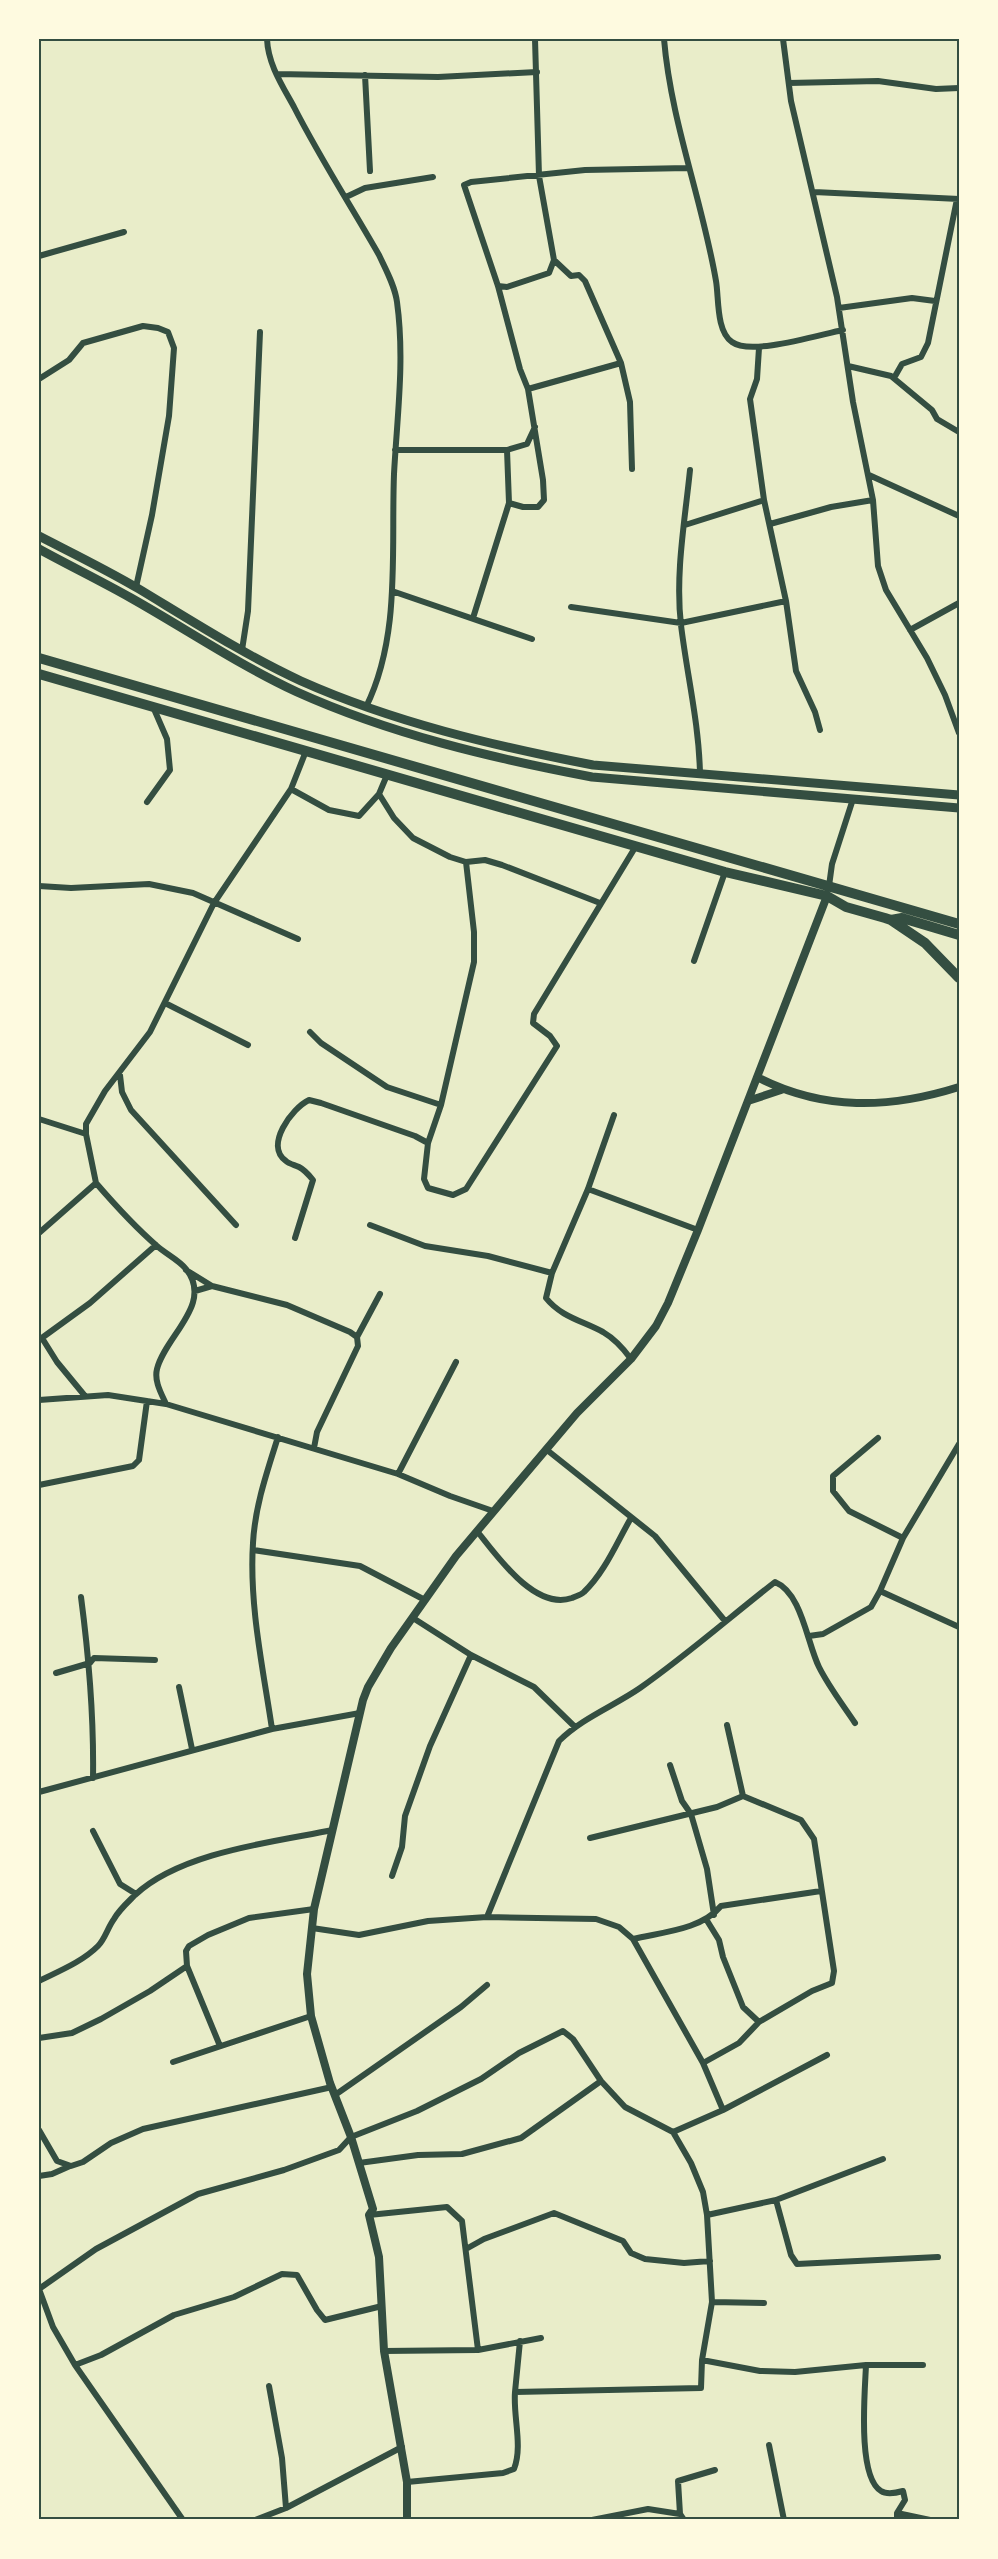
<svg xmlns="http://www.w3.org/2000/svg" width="998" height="2559" font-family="Mulish,sans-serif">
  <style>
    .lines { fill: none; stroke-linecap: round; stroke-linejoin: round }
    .minor { stroke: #344e41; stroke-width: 6 }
    .tertiary { stroke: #344e41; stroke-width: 8 }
    .primary { stroke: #344e41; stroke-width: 9 }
    .trunk { stroke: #344e41; stroke-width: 10 }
    .neatline { fill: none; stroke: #344e41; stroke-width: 2 }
  </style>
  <rect width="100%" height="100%" fill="#e9edc9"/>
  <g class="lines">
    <!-- minor -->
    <path class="minor" d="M267 39C268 64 282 85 294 107 320 158 351 206 379 255 386 270 395 286 397 302 405 360 397 417 394 474 391 551 401 636 366 707
      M664 39C671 122 702 199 716 281 719 298 716 331 732 342 751 356 818 335 843 330
      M783 39 791 101 837 297 853 402 873 500 878 566 886 590 927 658 945 695 959 733
      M277 74 438 77 537 72
      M365 75 370 171
      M789 83 878 81 936 89 959 88
      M814 192 959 199
      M346 197 365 188 433 177
      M39 256 124 232
      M554 260 571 276 579 275 585 281 621 363 630 402 632 469
      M498 286 507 287 549 273 554 260 539 176 535 39
      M839 308 912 298 935 301
      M759 348 757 379 750 399 764 500 786 601 796 671 815 712 820 730
      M848 366 891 376 932 410 937 419 959 432
      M894 378 902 364 921 357 928 343 957 199
      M39 379 69 360 83 343 143 326 158 328 168 332 174 348 169 416 152 515 136 587
      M528 389 621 363
      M395 450H507L527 444 535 427
      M690 470C685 520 675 574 681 625 687 675 699 723 700 774
      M869 475 959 516
      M509 503 523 507H538L544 500 543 480 528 389 520 369 498 286 464 185 471 182 585 170 688 168
      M770 524 831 507 873 500
      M685 525 764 500
      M392 591 532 639
      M571 607 681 623 786 601
      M473 618 509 503 507 450
      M910 630 959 603
      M242 650 248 611 260 332
      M291 789 329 810 359 816 379 794 387 775
      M379 794 394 818 413 838 450 857 466 862 485 860 502 865 600 903
      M147 802 170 770 167 739 154 709
      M466 862 474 932V962L441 1105 428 1143 424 1179 428 1188 453 1195 466 1189 557 1046 550 1036 533 1023 534 1014 636 846
      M39 886 71 888 149 884 193 893 298 939
      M829 886 832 864 853 799
      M694 961 725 872
      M165 1003 248 1045
      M310 1032 321 1043 387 1087 441 1105
      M120 1075 122 1092 131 1110 236 1225
      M614 1115 588 1189 552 1273 546 1298C561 1317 583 1321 603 1332 615 1339 623 1348 631 1359
      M39 1119 86 1134
      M96 1183C115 1205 135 1227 157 1246 166 1254 179 1260 186 1269 214 1304 165 1336 157 1369 154 1381 161 1393 166 1404
      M588 1189 698 1230
      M370 1225 425 1246 488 1256 552 1273
      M39 1233 96 1183 86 1134V1124L105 1091 150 1032 214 903 291 789 306 751
      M295 1238 313 1180C309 1175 305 1170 299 1167 295 1165 289 1164 286 1161 264 1146 292 1108 309 1100L321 1103 415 1136 428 1143
      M186 1270 212 1286 287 1305 350 1332 357 1337
      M195 1291 212 1286
      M42 1338 57 1362 85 1396
      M39 1340 90 1303 156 1245
      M39 1400 108 1395 166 1404 398 1474 450 1496 493 1511
      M878 1438 833 1476V1491L849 1511 903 1538
      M314 1448 317 1432 358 1346 357 1337 380 1294
      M547 1450 655 1536 725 1621
      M398 1474 456 1362
      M39 1485 133 1466 139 1460 147 1401
      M477 1531C497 1556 535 1611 572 1598 576 1596 581 1595 584 1592 605 1572 617 1542 631 1518
      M253 1550 360 1566 425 1600
      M880 1591 959 1627
      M81 1597C89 1658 94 1716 93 1778
      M413 1618 471 1655 534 1687 574 1726
      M809 1636 823 1634 871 1607 880 1591 903 1538 959 1444
      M56 1673 90 1663 94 1658 155 1660
      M179 1687 192 1749
      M272 1729C263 1668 249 1605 253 1543 255 1506 267 1472 278 1437
      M670 1765 682 1801 691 1814 707 1869 714 1915
      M39 1792 272 1729 360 1713
      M93 1831 120 1884 136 1894
      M590 1838 717 1807 743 1796
      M392 1876 402 1847 405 1816 430 1746 471 1655
      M487 1917 559 1741C582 1718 614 1706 640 1688 687 1655 730 1617 775 1582 802 1593 807 1643 819 1667 829 1687 843 1705 855 1723
      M706 1919 719 1940 723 1957 743 2007 759 2022
      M312 1928 359 1935 428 1921 487 1917 596 1919 619 1927 633 1939C662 1932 701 1930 721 1906L821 1891
      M633 1939 703 2063 723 2110
      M187 1966 220 2046
      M39 1981C59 1971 82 1962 98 1946 105 1939 108 1927 114 1919 119 1910 128 1902 135 1895 181 1852 273 1842 333 1830
      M39 2038 72 2033 101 2019 150 1991 187 1966 186 1951 189 1946 208 1935 249 1918 314 1909
      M173 2062 311 2016
      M703 2063 739 2043 759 2022 812 1991 832 1983 834 1971 814 1839 801 1820 743 1796 727 1725
      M335 2095 461 2007 487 1985
      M39 2130 57 2161 71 2166 83 2162 111 2143 143 2129 332 2087
      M673 2132 723 2110 827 2055
      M359 2163 418 2155 462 2154 521 2138 601 2081
      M39 2176 52 2174 70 2166
      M776 2200 791 2255 797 2264 938 2257
      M369 2215 447 2207 462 2221 478 2350
      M707 2215 776 2200 883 2159
      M466 2249 484 2239 554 2213 623 2241 631 2253 645 2259 684 2263 710 2261
      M39 2289 96 2249 198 2194 284 2170 339 2150 351 2137 417 2111 481 2079 519 2053 563 2031 573 2039 601 2081 625 2107 673 2132 691 2163 703 2192 707 2215 712 2302 702 2360 701 2388 515 2392C513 2417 523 2446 514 2469L503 2473 407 2482
      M39 2289 53 2327 75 2365 183 2520
      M712 2302 764 2303
      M384 2351 478 2350 541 2338
      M702 2360 760 2371 795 2372 866 2365H923
      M75 2365 101 2355 174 2315 234 2297 282 2274 297 2275 317 2310 325 2320 382 2306
      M866 2365C865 2391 857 2477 881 2491 887 2495 896 2493 903 2491L905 2500 897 2513V2520
      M269 2386 282 2458 286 2508
      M515 2392 520 2341
      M769 2445 784 2520
      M897 2513 930 2520
      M680 2514 678 2481 715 2470
      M255 2520 286 2508 402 2447
      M592 2520 648 2509 680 2514 684 2520"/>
    <!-- tertiary -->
    <path class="tertiary" d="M757 1077C823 1111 889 1109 959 1087
      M748 1101 781 1090
      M407 2520V2482L384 2351 379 2257 369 2215 373 2209 351 2137 330 2083 311 2016 307 1974 314 1909 363 1700 368 1687 391 1648 456 1556 577 1413 631 1359 656 1326 668 1303 698 1230 827 896"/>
    <!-- primary -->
    <path class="primary" d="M39 536C72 553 107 570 139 589 192 621 245 655 301 681 393 722 494 746 593 765L959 795
      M39 549C70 566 101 581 131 598 186 629 239 665 297 692 390 734 492 758 592 777L959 808"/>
    <!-- trunk -->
    <path class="trunk" d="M39 658 959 924
      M39 674 725 872 827 896 846 907 885 918 891 920 902 918 959 935
      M891 920 925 943 959 978"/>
  </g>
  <!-- border -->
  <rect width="998" height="2559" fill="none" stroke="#fefae0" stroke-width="81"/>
  <rect x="40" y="40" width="918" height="2478" class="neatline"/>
</svg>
